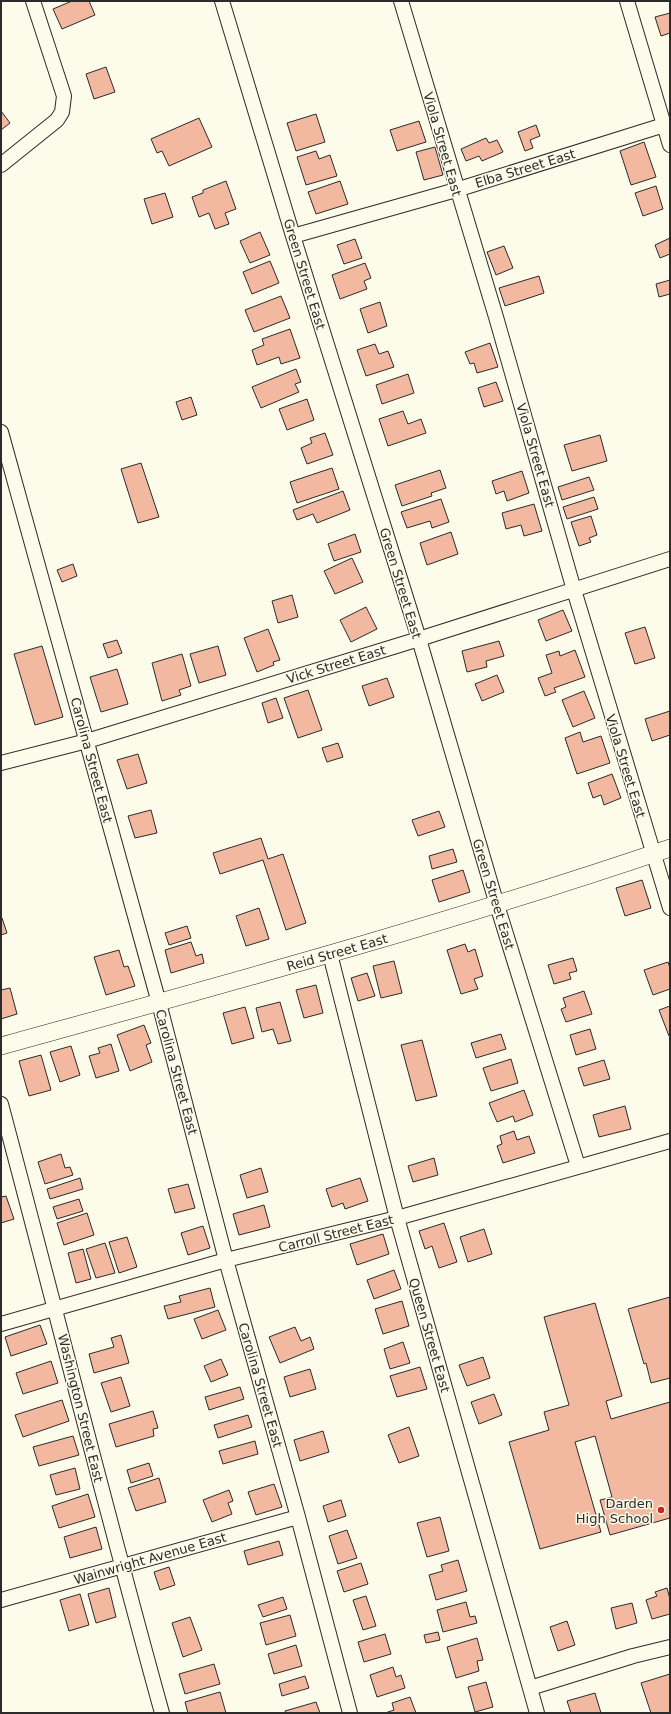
<svg xmlns="http://www.w3.org/2000/svg" width="671" height="1714" font-family="'DejaVu Sans',sans-serif">
  <style>
    .building { fill: #f2b8a0; stroke: #2b2b2b }
    .lines { fill: none; stroke-linecap: round; stroke-linejoin: round }
    .minor-casing { stroke: #2b2b2b; stroke-width: 16 }
    .tertiary-casing { stroke: #2b2b2b; stroke-width: 18 }
    .minor { stroke: #fdfbea; stroke-width: 14 }
    .tertiary { stroke: #fdfbea; stroke-width: 17 }
    .poi-dot { fill: #c62828; stroke: #fdfbea; stroke-width: 1.5 }
    .labels { text-anchor: middle; stroke-width: 3; stroke-linejoin: round; paint-order: stroke }
    .street-label { font-size: 13px; fill: #2b2b2b; stroke: #fdfbea }
    .poi-label { font-size: 13px; fill: #2b2b2b; stroke: #fdfbea; text-anchor: end }
  </style>
  <rect width="100%" height="100%" fill="#fdfbea"/>
  <!-- building -->
  <path class="building" d="M72 1H89L95 15 62 29 53 9Z
    M670 13V33L661 36 655 17Z
    M106 67 115 92 94 99 86 74Z
    M1 111 10 123 1 130Z
    M316 114 325 142 296 151 287 123Z
    M199 118 212 147 169 166 162 151 157 153 151 139Z
    M419 121 426 142 397 151 390 130Z
    M536 125 540 136 530 140 533 148 525 151 518 132Z
    M486 138 489 143 497 140 503 152 482 161 479 156 466 161 461 149Z
    M644 142 656 177 631 185 620 151Z
    M435 147 443 175 424 180 416 152Z
    M316 151 319 159 330 155 337 176 306 185 297 157Z
    M226 181 236 209 225 213 229 224 215 229 209 213 199 217 192 197 203 193V190Z
    M340 181 348 204 316 214 308 192Z
    M656 186 663 209 643 216 635 193Z
    M165 193 173 217 152 224 144 199Z
    M260 232 270 255 250 263 240 241Z
    M670 238V254L660 258 655 245Z
    M355 239 362 258 344 264 337 245Z
    M504 246 513 268 496 275 487 252Z
    M270 261 279 283 252 294 243 272Z
    M365 263 371 278 364 281 367 289 340 299 332 275Z
    M539 276 544 293 505 306 499 288Z
    M670 280V294L659 297 656 284Z
    M281 296 290 318 254 332 245 310Z
    M380 302 387 326 368 333 360 309Z
    M290 329 300 358 281 364 279 357 257 365 252 350 264 345 262 339Z
    M490 343 498 367 477 373 474 363 470 364 465 352Z
    M375 344 379 354 388 351 394 367 366 376 357 350Z
    M296 369 301 382 295 384 299 392 261 408 252 387Z
    M408 374 414 393 382 404 376 385Z
    M496 382 503 401 484 407 478 388Z
    M191 397 197 415 182 420 176 402Z
    M307 399 314 420 287 430 279 409Z
    M403 411 408 424 421 419 426 433 388 446 379 419Z
    M325 433 333 455 307 464 301 448 312 443 310 438Z
    M600 435 607 461 572 471 564 445Z
    M141 463 159 517 138 523 121 469Z
    M332 468 339 489 297 503 290 482Z
    M440 470 446 488 431 493 432 496 402 506 395 485Z
    M522 471 529 493 507 501 504 491 496 494 492 481Z
    M589 477 594 490 562 500 558 487Z
    M343 491 350 510 317 523 313 514 297 520 293 510Z
    M594 497 598 509 567 519 563 507Z
    M441 499 449 522 432 528 430 521 407 528 401 512Z
    M534 504 542 531 524 536 521 525 506 529 502 513Z
    M591 516 597 535 589 538 591 542 579 546 571 522Z
    M451 532 458 554 427 565 420 543Z
    M355 534 361 552 334 561 328 544Z
    M352 558 363 582 335 594 324 571Z
    M73 564 77 576 62 582 57 570Z
    M292 595 298 617 278 623 272 601Z
    M366 607 377 629 351 642 340 620Z
    M563 610 572 631 546 641 538 620Z
    M645 627 655 658 635 664 625 633Z
    M268 629 280 660 273 662 274 665 257 672 244 638Z
    M117 640 122 653 108 658 103 644Z
    M499 641 504 656 486 661 487 667 467 672 462 651Z
    M42 646 63 717 35 725 14 654Z
    M218 646 226 675 199 683 190 654Z
    M575 650 585 677 554 688 556 692 545 696 538 678 552 673 546 655 559 651 560 656Z
    M182 654 191 686 179 690 181 695 162 701 152 663Z
    M117 669 128 704 101 712 90 677Z
    M497 675 504 692 482 701 475 684Z
    M387 678 394 697 369 706 362 686Z
    M308 690 322 730 298 738 284 698Z
    M584 691 595 718 573 727 562 700Z
    M276 698 283 718 268 723 262 703Z
    M670 711V735L652 741 645 719Z
    M580 732 583 742 601 736 610 763 577 774 565 738Z
    M338 743 343 757 327 762 322 748Z
    M138 754 147 783 127 789 117 760Z
    M612 774 621 798 604 805 601 795 593 798 588 783Z
    M151 810 157 833 135 838 128 816Z
    M439 811 445 827 418 836 412 820Z
    M261 838 268 859 283 854 306 923 286 930 263 860 220 874 213 853Z
    M453 849 457 862 432 869 429 856Z
    M463 870 470 892 439 902 432 880Z
    M642 880 651 908 625 916 616 888Z
    M259 908 269 939 246 946 236 916Z
    M2 918 7 933 1 935V919Z
    M187 926 191 938 169 945 165 933Z
    M191 942 196 956 202 954 204 963 171 973 165 950Z
    M465 944 468 952 475 949 483 976 474 979 478 989 461 994 447 950Z
    M119 950 124 967 128 966 135 986 106 995 94 957Z
    M573 958 577 971 569 973 571 979 554 984 548 965Z
    M394 961 402 993 381 998 373 966Z
    M668 962 670 968V989L653 995 644 970Z
    M367 973 375 996 358 1001 351 978Z
    M316 985 323 1013 304 1018 296 990Z
    M10 988 17 1014 1 1019V990Z
    M584 991 592 1014 566 1022 561 1009 566 1007 563 998Z
    M280 1002 291 1041 278 1044 273 1029 262 1032 256 1008Z
    M670 1006V1036H669L659 1010Z
    M245 1007 254 1038 232 1044 223 1013Z
    M144 1025 151 1043 146 1045 152 1062 130 1071 117 1035Z
    M590 1029 596 1049 576 1055 570 1035Z
    M501 1034 506 1049 476 1058 471 1043Z
    M422 1040 437 1096 416 1101 401 1045Z
    M111 1044 119 1071 96 1078 89 1056 100 1053 98 1048Z
    M71 1046 80 1075 60 1082 50 1052Z
    M41 1055 51 1090 29 1096 19 1061Z
    M511 1059 518 1083 491 1091 483 1068Z
    M604 1060 610 1079 584 1086 578 1068Z
    M524 1090 533 1115 515 1122 513 1116 497 1122 489 1103Z
    M625 1106 631 1129 599 1137 593 1115Z
    M514 1131 517 1140 529 1136 535 1153 503 1163 497 1146 502 1144 500 1136Z
    M61 1154 65 1168 70 1167 73 1175 45 1184 38 1162Z
    M434 1158 438 1175 413 1182 408 1166Z
    M261 1168 268 1192 247 1198 240 1175Z
    M80 1178 83 1189 50 1199 47 1189Z
    M360 1178 368 1201 345 1209 343 1203 332 1207 326 1189Z
    M188 1184 195 1208 175 1213 168 1189Z
    M6 1196 14 1219 1 1223V1197Z
    M79 1199 83 1211 57 1219 53 1207Z
    M264 1205 270 1227 239 1235 233 1214Z
    M87 1213 94 1235 64 1245 57 1223Z
    M444 1223 457 1262 439 1268 432 1246 425 1249 419 1231Z
    M203 1226 210 1248 188 1255 181 1233Z
    M484 1229 492 1254 468 1262 460 1237Z
    M383 1234 389 1254 357 1265 350 1244Z
    M127 1237 137 1267 119 1273 109 1242Z
    M105 1243 115 1273 96 1278 86 1249Z
    M83 1249 91 1279 76 1283 68 1253Z
    M394 1270 401 1289 374 1299 367 1280Z
    M210 1288 215 1307 168 1319 164 1306 181 1302 179 1296Z
    M670 1297V1378L651 1383 646 1363 644 1364 628 1309Z
    M402 1301 409 1326 383 1334 375 1309Z
    M595 1303 622 1396 606 1401 611 1419 670 1402V1518L610 1535 600 1500 612 1497 595 1436 575 1442 601 1532 540 1549 509 1442 549 1430 544 1412 569 1405 544 1317Z
    M218 1310 226 1330 202 1339 194 1319Z
    M40 1325 47 1344 11 1356 5 1337Z
    M295 1327 301 1341 310 1337 314 1349 280 1363 269 1337Z
    M121 1335 129 1363 94 1373 89 1354 114 1347 111 1338Z
    M403 1342 410 1363 390 1369 384 1349Z
    M483 1357 490 1378 467 1386 459 1365Z
    M221 1359 228 1375 211 1382 204 1366Z
    M51 1361 58 1383 23 1394 16 1373Z
    M420 1367 427 1389 397 1397 390 1376Z
    M310 1369 316 1389 290 1397 284 1377Z
    M121 1377 130 1406 111 1412 101 1383Z
    M240 1387 244 1399 209 1410 205 1397Z
    M494 1394 502 1415 479 1424 471 1402Z
    M62 1400 69 1421 23 1437 15 1415Z
    M153 1411 158 1428 153 1429 154 1436 116 1447 109 1424Z
    M248 1415 252 1427 218 1438 214 1425Z
    M409 1427 419 1456 399 1463 388 1435Z
    M323 1431 329 1452 300 1461 294 1440Z
    M73 1436 79 1455 39 1466 33 1447Z
    M255 1441 258 1454 223 1464 219 1451Z
    M149 1463 153 1476 131 1483 127 1470Z
    M75 1468 80 1489 56 1495 50 1475Z
    M159 1478 166 1502 136 1511 128 1488Z
    M274 1484 282 1507 256 1515 248 1492Z
    M229 1490 233 1501 228 1503 232 1514 212 1522 203 1500Z
    M88 1494 95 1517 59 1528 52 1506Z
    M341 1500 346 1516 328 1522 323 1506Z
    M440 1517 449 1551 427 1557 417 1523Z
    M96 1527 102 1549 70 1558 64 1537Z
    M347 1530 357 1558 338 1564 329 1536Z
    M279 1541 283 1555 248 1565 244 1551Z
    M458 1560 467 1591 436 1600 429 1575 443 1571 441 1565Z
    M361 1563 368 1584 344 1592 337 1571Z
    M169 1567 175 1585 160 1590 154 1572Z
    M109 1588 116 1617 96 1623 88 1594Z
    M667 1588 670 1599V1614L652 1619 646 1600 657 1596 655 1592Z
    M80 1594 89 1625 69 1631 60 1600Z
    M366 1596 376 1626 363 1630 353 1600Z
    M283 1597 287 1609 263 1617 258 1605Z
    M466 1602 470 1617 475 1616 477 1623 443 1632 437 1610Z
    M632 1603 637 1623 616 1629 611 1608Z
    M290 1615 296 1636 266 1645 260 1623Z
    M190 1617 202 1650 183 1657 172 1623Z
    M567 1621 575 1645 558 1651 550 1627Z
    M438 1632 440 1640 426 1643 424 1635Z
    M385 1634 391 1654 364 1662 358 1642Z
    M477 1638 483 1660 477 1661 479 1671 456 1678 447 1647Z
    M296 1645 302 1666 274 1674 268 1654Z
    M214 1664 220 1684 185 1694 179 1674Z
    M393 1667 396 1677 401 1675 405 1688 377 1697 370 1675Z
    M670 1674V1713H651L641 1683Z
    M305 1676 309 1688 282 1696 279 1684Z
    M486 1682 493 1707 475 1712 468 1687Z
    M220 1692 226 1713H188L185 1702Z
    M595 1693 601 1713H571L567 1701Z
    M410 1697 416 1713H385L394 1710 392 1703Z
    M316 1702 320 1713H286L285 1711Z"/>
  <g class="lines">
    <!-- minor casing -->
    <g class="minor-casing">
      <path id="minor" d="M222 1 293 236 419 639 497 905 578 1166
        M401 1 496 317 574 590 670 908
        M627 1 670 145
        M1 165 57 120 62 112 64 96 33 1
        M293 236 456 190 664 125
        M1 432 159 1003 226 1260 298 1517 350 1713
        M1 763 87 741 419 639 670 559
        M330 954 397 1218 537 1713
        M1 1104C55 1307 106 1511 162 1713
        M1 1324 226 1260 397 1218 670 1141
        M1 1600 298 1517
        M530 1688 633 1656 670 1647"/>
    </g>
    <!-- tertiary casing -->
    <g class="tertiary-casing">
      <path id="tertiary" d="M1 1046C225 984 450 923 670 848"/>
    </g>
    <!-- minor -->
    <use href="#minor" class="minor"/>
    <!-- tertiary -->
    <use href="#tertiary" class="tertiary"/>
  </g>
  <!-- markers -->
  <circle class="poi-dot" cx="661" cy="1510" r="4"/>
  <g class="labels">
    <!-- street labels -->
    <g class="street-label">
      <text transform="translate(443 144) rotate(74)" y="5">Viola Street East</text>
      <text transform="translate(525 168) rotate(-17)" y="5">Elba Street East</text>
      <text transform="translate(305 274) rotate(73)" y="5">Green Street East</text>
      <text transform="translate(536 455) rotate(74)" y="5">Viola Street East</text>
      <text transform="translate(401 583) rotate(73)" y="5">Green Street East</text>
      <text transform="translate(336 664) rotate(-17)" y="5">Vick Street East</text>
      <text transform="translate(92 760) rotate(75)" y="5">Carolina Street East</text>
      <text transform="translate(626 766) rotate(73)" y="5">Viola Street East</text>
      <text transform="translate(494 894) rotate(73)" y="5">Green Street East</text>
      <text transform="translate(337 952) rotate(-16)" y="5">Reid Street East</text>
      <text transform="translate(177 1072) rotate(75)" y="5">Carolina Street East</text>
      <text transform="translate(336 1233) rotate(-14)" y="5">Carroll Street East</text>
      <text transform="translate(430 1335) rotate(74)" y="5">Queen Street East</text>
      <text transform="translate(261 1385) rotate(74)" y="5">Carolina Street East</text>
      <text transform="translate(81 1408) rotate(76)" y="5">Washington Street East</text>
      <text transform="translate(150 1558) rotate(-16)" y="5">Wainwright Avenue East</text>
    </g>
    <!-- poi labels -->
    <g class="poi-label">
      <text x="653" y="1508">Darden<tspan x="653" dy="15">High School</tspan></text>
    </g>
  </g>
  <!-- border -->
  <rect width="671" height="1714" fill="none" stroke="#2b2b2b" stroke-width="4"/>
</svg>
